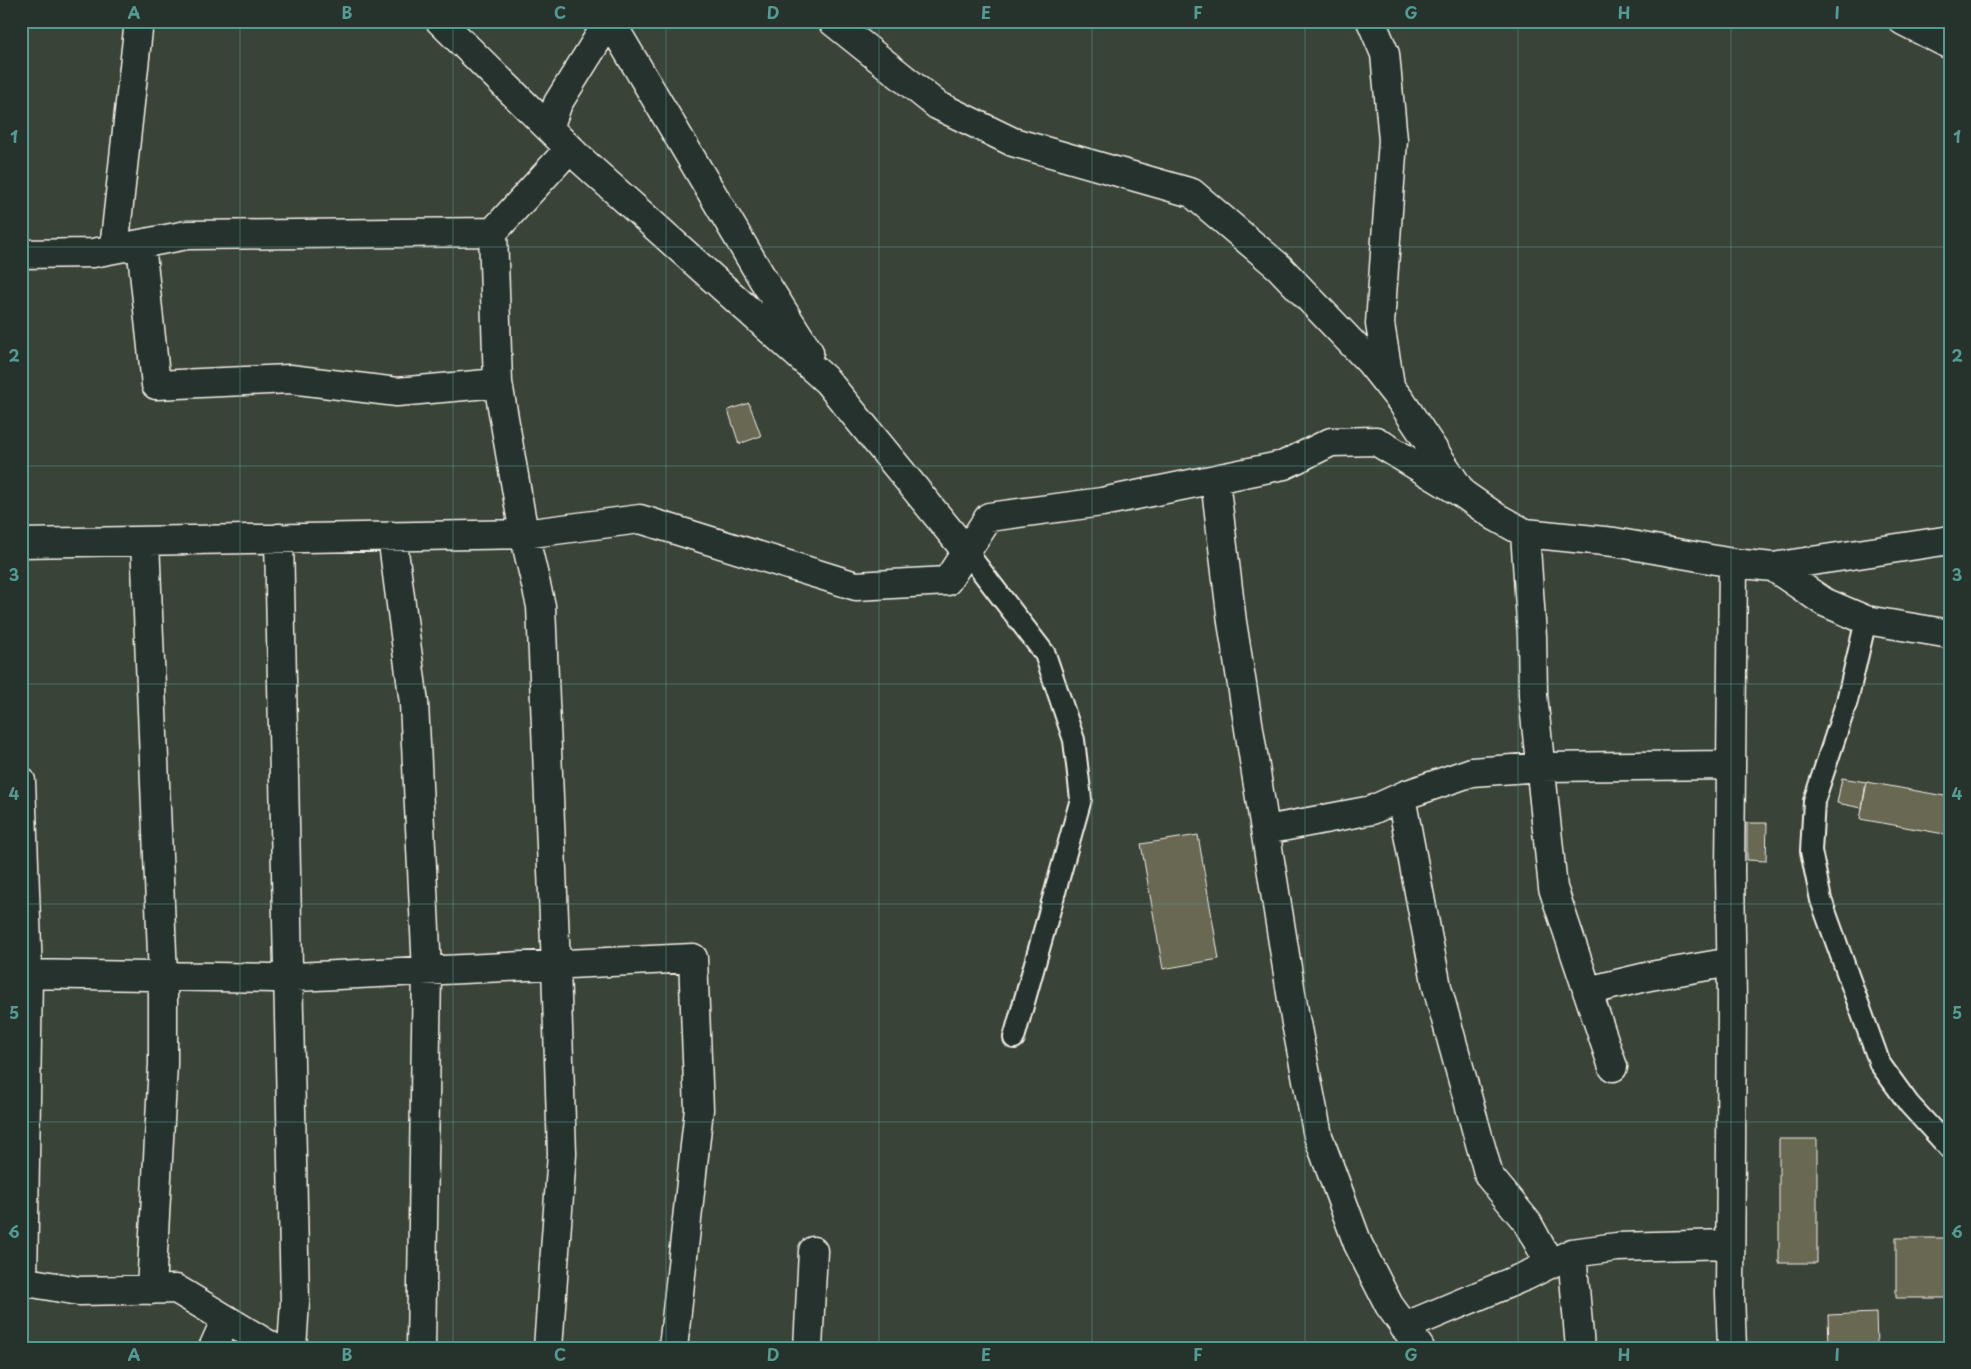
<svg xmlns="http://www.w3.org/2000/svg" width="1971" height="1369" font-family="'Playpen Sans',sans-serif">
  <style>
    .building { fill: #686752; stroke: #f4f1e8 }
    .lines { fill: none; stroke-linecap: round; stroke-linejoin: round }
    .service-casing { stroke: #f4f1e8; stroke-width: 24 }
    .minor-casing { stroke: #f4f1e8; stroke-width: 31 }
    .service { stroke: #26332d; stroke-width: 20 }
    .minor { stroke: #26332d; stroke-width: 28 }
    .grid { fill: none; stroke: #549b93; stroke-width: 1; stroke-opacity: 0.55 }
    .neatline { fill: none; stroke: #549b93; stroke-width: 2 }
    .grid-label { font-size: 16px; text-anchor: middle; font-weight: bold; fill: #549b93 }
  </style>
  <rect width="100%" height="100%" fill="#3a4338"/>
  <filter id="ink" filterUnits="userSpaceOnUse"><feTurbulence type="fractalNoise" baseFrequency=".02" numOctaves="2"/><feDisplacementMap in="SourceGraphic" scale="10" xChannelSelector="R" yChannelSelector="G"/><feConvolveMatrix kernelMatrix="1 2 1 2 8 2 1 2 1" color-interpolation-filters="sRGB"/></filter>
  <g filter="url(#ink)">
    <!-- building -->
    <path class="building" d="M749 403 761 436 739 444 728 410Z
      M1842 778 1866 782 1862 808 1837 803Z
      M1867 782 1950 797V835L1860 819Z
      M1747 823H1767L1766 861 1747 860Z
      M1198 835 1219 959 1163 969 1141 844Z
      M1779 1139H1817V1263H1779Z
      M1896 1238H1950V1298H1896Z
      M1876 1313 1877 1348H1829L1828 1315Z"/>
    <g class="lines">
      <!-- service casing -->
      <g class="service-casing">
        <path id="service" d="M966 551 1045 654 1074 740 1081 799 1014 1038
          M1866 620 1847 701 1814 801 1811 851 1821 900 1880 1064 1909 1104 1950 1149"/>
      </g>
      <!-- minor casing -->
      <g class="minor-casing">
        <path id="minor" d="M440 21 578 157 827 381 966 551
          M610 21 764 281 809 352
          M832 21 937 105 1013 142 1192 193 1279 267 1370 362 1401 401 1463 494 1496 517 1525 533 1614 542 1733 563 1773 567 1824 602 1866 620 1950 634
          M1371 21 1385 54 1393 140 1380 324 1390 385
          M1903 21 1950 45
          M549 128 558 103 609 21
          M493 232 570 148
          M141 244 156 385 290 379 397 392 498 383
          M114 249 139 21
          M21 254 93 253 187 235 493 232 498 383 524 534 541 606 556 966 562 1154 548 1348
          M1215 480 1232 622 1295 1018 1318 1136 1358 1244 1389 1305 1420 1348
          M1525 533 1532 636 1533 695 1553 888 1613 1067
          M392 536 414 703 427 971 421 1348
          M279 538 295 1302 292 1348
          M145 541 163 977V1064L151 1290
          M21 543 524 534 640 519 856 586 947 581 989 517 1102 502 1284 465 1331 442 1376 441 1463 494
          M1773 567 1950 540
          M21 781 28 974 23 1281
          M1401 797 1437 987 1489 1176 1527 1222 1550 1264
          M1266 830 1372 810 1405 795 1472 772 1540 767 1731 765
          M21 974 274 978 693 958 699 1109 673 1348
          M1587 991 1650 976 1731 962
          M1572 1253 1580 1348
          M21 1281 79 1291 176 1289 274 1348
          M1404 1327 1528 1275 1572 1253 1617 1247 1730 1244
          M213 1348 226 1319
          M808 1348 813 1251
          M1732 1348 1730 1294 1732 1001 1730 872 1733 563"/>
      </g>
      <!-- service -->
      <use href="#service" class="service"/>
      <!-- minor -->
      <use href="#minor" class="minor"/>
    </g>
  </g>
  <!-- grid -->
  <path class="grid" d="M240 21V1348M453 21V1348M666 21V1348M879 21V1348M1092 21V1348M1305 21V1348M1518 21V1348M1731 21V1348M21 247H1950M21 466H1950M21 684H1950M21 904H1950M21 1122H1950"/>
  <!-- margin -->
  <rect width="1971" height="1369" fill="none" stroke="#26332d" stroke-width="55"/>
  <rect x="28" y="28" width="1916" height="1314" class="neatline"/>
  <g class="grid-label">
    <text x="134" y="19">A</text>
    <text x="347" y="19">B</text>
    <text x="560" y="19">C</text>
    <text x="773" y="19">D</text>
    <text x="986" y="19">E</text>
    <text x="1198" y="19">F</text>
    <text x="1411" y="19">G</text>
    <text x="1624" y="19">H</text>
    <text x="1837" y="19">I</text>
    <text x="14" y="143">1</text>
    <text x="1957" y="143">1</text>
    <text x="14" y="362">2</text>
    <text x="1957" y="362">2</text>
    <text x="14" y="581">3</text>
    <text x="1957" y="581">3</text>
    <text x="14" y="800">4</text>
    <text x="1957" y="800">4</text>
    <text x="14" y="1019">5</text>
    <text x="1957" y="1019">5</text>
    <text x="14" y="1238">6</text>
    <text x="1957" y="1238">6</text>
    <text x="134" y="1361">A</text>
    <text x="347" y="1361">B</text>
    <text x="560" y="1361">C</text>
    <text x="773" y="1361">D</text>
    <text x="986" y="1361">E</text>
    <text x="1198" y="1361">F</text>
    <text x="1411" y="1361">G</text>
    <text x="1624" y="1361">H</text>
    <text x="1837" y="1361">I</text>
  </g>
</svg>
